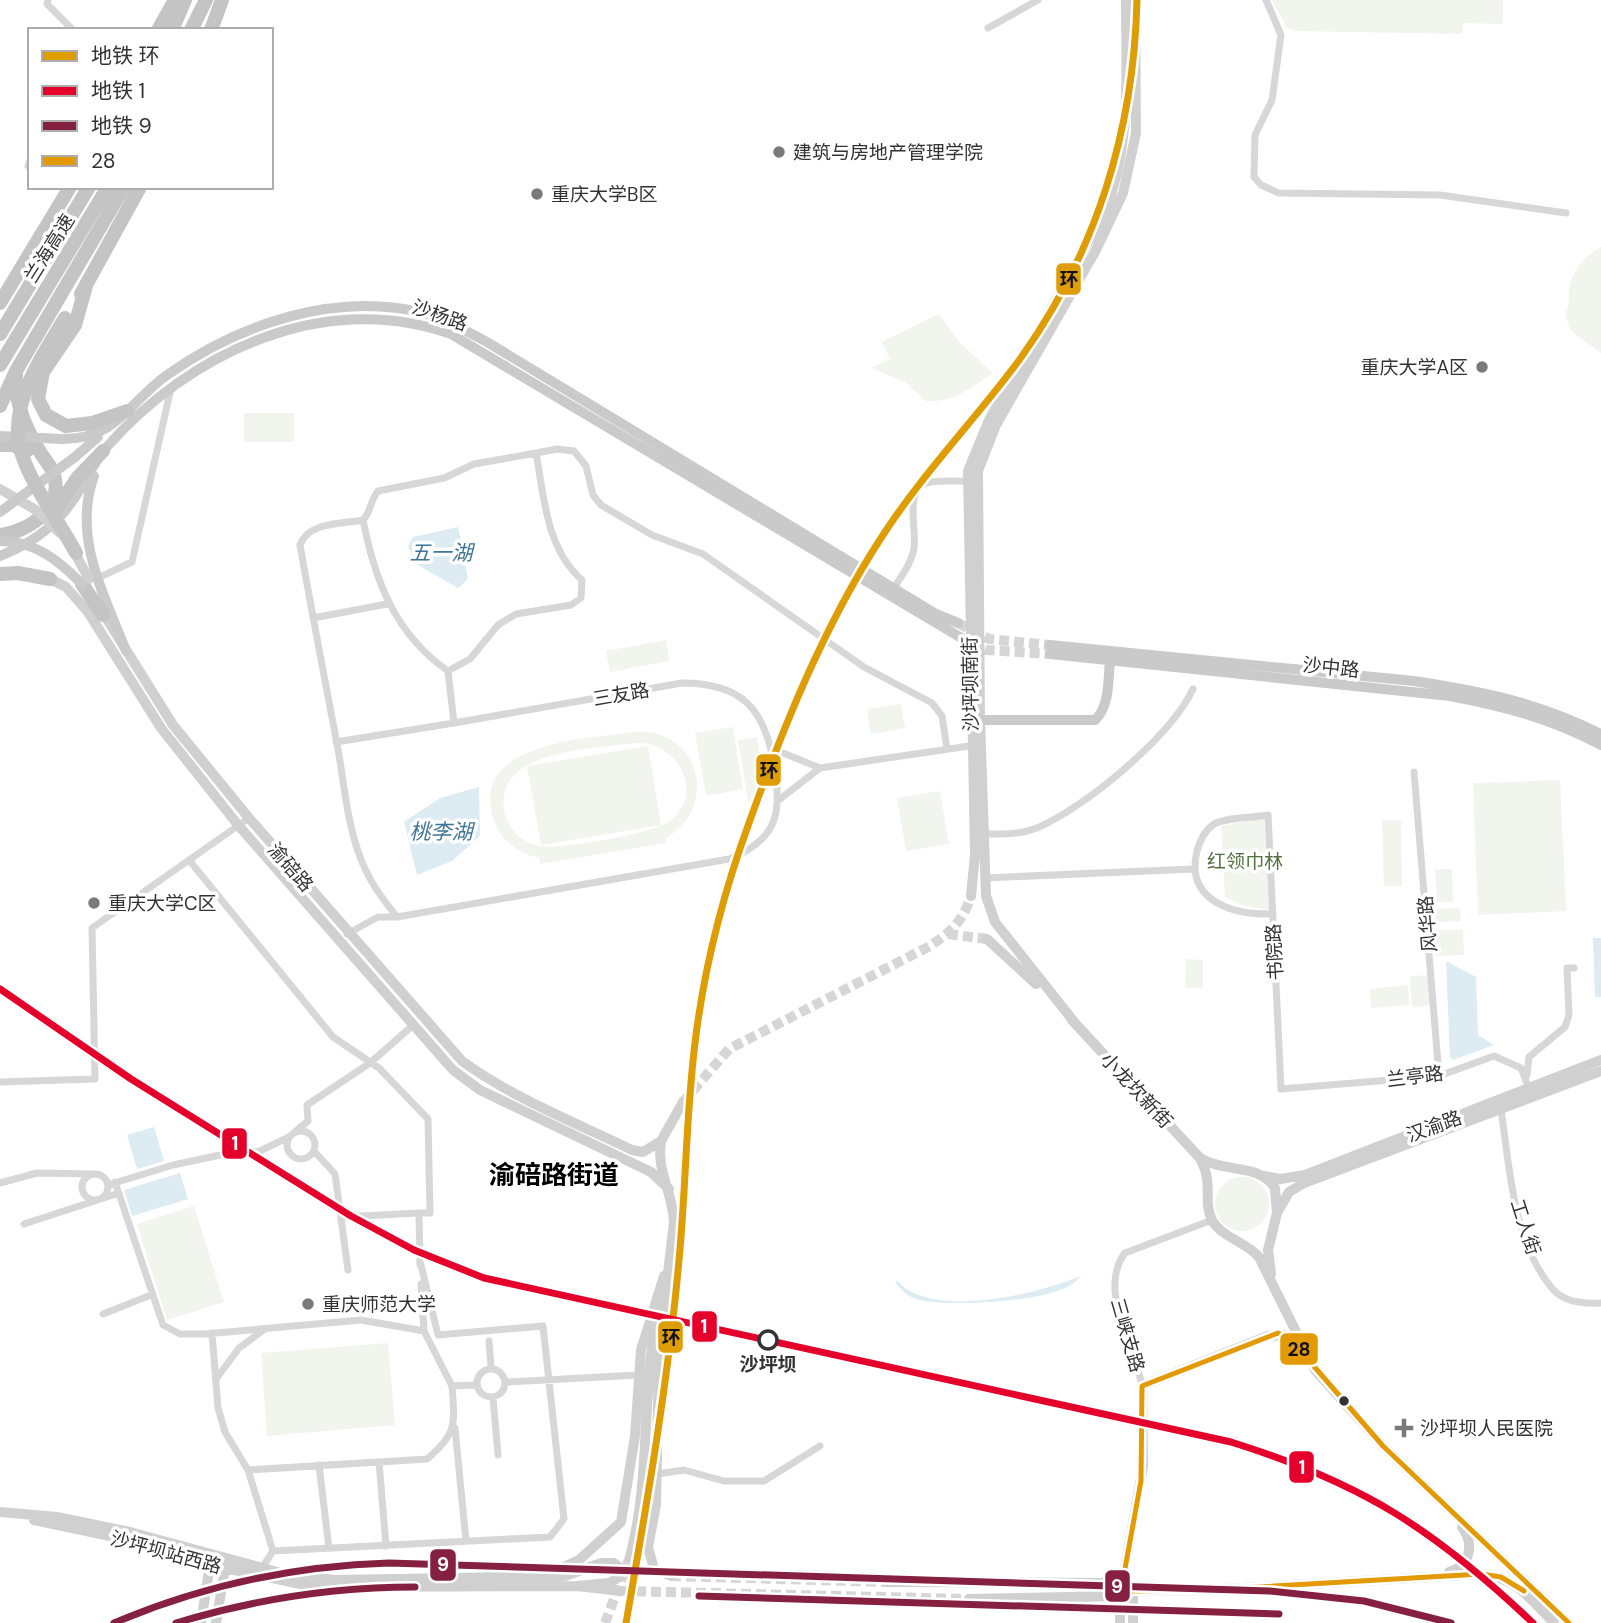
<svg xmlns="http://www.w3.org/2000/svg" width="1601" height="1623" font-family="'DM Sans','Noto Sans SC',sans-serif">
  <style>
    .green { fill: #f1f5ed; fill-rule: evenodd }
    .water { fill: #ddebf3 }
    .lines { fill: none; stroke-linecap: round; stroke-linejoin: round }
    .secondary-tunnel { stroke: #d6d6d6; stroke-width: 10; stroke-dasharray: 10 5; stroke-linecap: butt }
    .primary-tunnel { stroke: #d6d6d6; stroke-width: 10; stroke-dasharray: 10 5; stroke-linecap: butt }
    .street { stroke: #d7d7d7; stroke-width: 7 }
    .secondary { stroke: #d0d0d0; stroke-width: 10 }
    .primary { stroke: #cacaca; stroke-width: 10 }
    .highway { stroke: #c4c4c4; stroke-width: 14 }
    .secondary-bridge { stroke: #d0d0d0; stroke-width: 10 }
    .primary-bridge { stroke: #cacaca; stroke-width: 10 }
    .highway-bridge { stroke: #c4c4c4; stroke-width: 14 }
    .bus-1-casing { stroke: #fff; stroke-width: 10 }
    .bus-1 { stroke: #e39a05; stroke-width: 5 }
    .metro-1-casing { stroke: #fff; stroke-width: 12 }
    .metro-2-casing { stroke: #fff; stroke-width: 12 }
    .metro-3-casing { stroke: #fff; stroke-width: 12 }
    .metro-1 { stroke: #df9d05; stroke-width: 7 }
    .metro-2 { stroke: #e4002b; stroke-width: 7 }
    .metro-3 { stroke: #862041; stroke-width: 7 }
    .poi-dot { fill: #7a7a7a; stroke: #fff; stroke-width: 2.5 }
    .stop-dot { fill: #fff; stroke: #333; stroke-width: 3.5 }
    .bus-dot { fill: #333; stroke: #fff; stroke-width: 2.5 }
    .labels { text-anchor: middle; stroke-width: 7; stroke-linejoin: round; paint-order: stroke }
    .poi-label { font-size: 19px; fill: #333; stroke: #fff; text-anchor: start }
    .street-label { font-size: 19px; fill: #333; stroke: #fff }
    .park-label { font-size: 19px; fill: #56703f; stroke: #fff }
    .stop-label { font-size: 19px; font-weight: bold; fill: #333; stroke: #fff }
    .water-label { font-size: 21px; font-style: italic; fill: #3f7597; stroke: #fff }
    .district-label { font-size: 26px; font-weight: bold; fill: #000; stroke: #fff }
    .line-badge { stroke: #fff; stroke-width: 2.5 }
    .badge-label { font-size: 19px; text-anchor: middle; font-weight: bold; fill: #fff }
    .pale-badge-label { font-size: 19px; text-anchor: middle; font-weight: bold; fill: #111 }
  </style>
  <rect width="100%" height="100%" fill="#fff"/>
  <!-- green -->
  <path class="green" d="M1272 0H1503V24L1463 23 1462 34 1297 31 1287 28Z
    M1601 247V353L1570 330 1565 314C1570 306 1568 302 1569 292 1570 273 1584 256 1601 247Z
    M939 314 959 342 993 373C971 388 953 403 926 401L905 382 871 368 890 359 882 342Z
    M244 413H294V442H244Z
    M666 640 669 661 610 672 606 651Z
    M901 704 905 728 871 734 867 709Z
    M733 727 743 789 706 796 695 733Z
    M632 732C697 725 722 805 666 838V843L540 864 539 858C517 853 500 840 493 818 471 741 585 740 632 732ZM634 743C674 740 705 787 673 819 659 833 559 850 539 846 529 844 519 838 513 830 505 820 502 807 504 795 512 749 597 749 634 743Z
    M757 737 767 799 748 802 738 740Z
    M648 746 661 825 541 845 527 766Z
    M1560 780 1566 911 1478 915 1473 783Z
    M940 791 949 844 906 851 897 798Z
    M1264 818 1269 910 1241 905 1225 897 1221 826Z
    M1382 820H1401L1402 886H1384Z
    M1435 869H1452L1453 902H1437Z
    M1460 908 1461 921 1435 922 1434 909Z
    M1435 930H1463L1464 955 1435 956Z
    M1186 959 1203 960V988H1185Z
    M1432 975 1434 1005 1412 1007 1410 976Z
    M1408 985 1409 1005 1371 1008 1370 989Z
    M1215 1204a27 27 0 1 1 54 0a27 27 0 1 1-54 0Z
    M194 1206 224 1302 167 1320 137 1224Z
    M388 1343 395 1425 267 1436 261 1353Z"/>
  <!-- water -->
  <path class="water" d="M458 527 468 579 458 588 416 564 408 546 413 537Z
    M479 787 480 836 452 861 417 875 404 822 440 798Z
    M1593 938H1601V997H1595Z
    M1446 961 1476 977 1478 1035 1494 1045 1453 1060 1450 1057Z
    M154 1127 164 1161 137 1169 127 1135Z
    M180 1173 188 1199 132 1216 124 1190Z
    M1080 1276C1068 1303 943 1308 916 1299 907 1296 901 1290 895 1282L898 1281C929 1320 1040 1294 1080 1276Z"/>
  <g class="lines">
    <!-- secondary-tunnel -->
    <path class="secondary-tunnel" d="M948 934 987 939
      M683 1102 729 1049 930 946C951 932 963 921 971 896
      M671 1576 887 1582
      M621 1591 969 1599
      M605 1623 630 1557"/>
    <!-- primary-tunnel -->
    <path class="primary-tunnel" d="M958 623 989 639 1050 645
      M958 636 986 650 1050 654"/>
    <!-- street -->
    <path class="street" d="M48 0 47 4 73 30
      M1266 0 1281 35 1272 100 1255 135 1254 177 1261 185 1279 193 1440 195 1566 213
      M988 28 1038 0
      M28 166 30 160
      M363 520C371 512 370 501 378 491L444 478 474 464 536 453
      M98 578 132 562 171 388
      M892 591C900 578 912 563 914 548 917 530 904 490 927 483 939 479 957 482 970 481
      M313 618 387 604
      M448 671 470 659 498 625 516 614 571 605 581 598 582 580C546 549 544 496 536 453L557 449 574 451 586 466 593 495 601 505 652 535 703 554 864 667 932 703 942 716 947 749
      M336 742 454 723 448 671C395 634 375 581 363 520 342 524 308 522 300 545 312 613 325 681 338 749 344 783 347 821 359 854 367 878 381 897 397 917
      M771 748 820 768
      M1414 772 1439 1076
      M780 799 820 768 976 745
      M983 834C1002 834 1019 835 1037 828 1086 807 1170 737 1193 689
      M189 860 333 1037 379 1068 428 1119 430 1213H419
      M984 878 1193 869
      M1272 914C1231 915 1185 900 1197 851 1200 840 1205 830 1214 824 1227 817 1252 818 1268 815L1281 1089 1439 1076 1494 1056 1521 1068 1529 1089
      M347 934 378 917H397L729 859C778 839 782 814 774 765 765 709 742 683 682 683L454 723
      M1527 1075 1529 1057 1565 1027 1569 1015 1567 968H1574
      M0 1082 95 1079 92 928 249 818
      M1501 1110C1510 1168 1512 1239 1551 1287 1562 1302 1584 1304 1601 1303
      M287 1145a14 14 0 1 1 28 0a14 14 0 1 1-28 0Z
      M314 1151 335 1174 348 1270
      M82 1187a13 13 0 1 1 26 0a13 13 0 1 1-26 0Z
      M115 1182 163 1325 180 1334H205L361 1320 424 1331 452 1386 477 1385
      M0 1183 37 1173 94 1174
      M108 1185 173 1165 244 1150 258 1152 289 1137 308 1121 307 1105 370 1063 412 1026
      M342 1217 419 1213 420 1265
      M24 1224 119 1193
      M421 1284 424 1331
      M103 1314 151 1295
      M212 1333 218 1408 225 1432 248 1470 427 1459C457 1434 455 1424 452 1386
      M489 1341 491 1368
      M477 1383a14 14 0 1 1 28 0a14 14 0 1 1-28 0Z
      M216 1379 239 1348 265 1329
      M506 1382 638 1375
      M1142 1386C1135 1347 1097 1289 1125 1253L1212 1220
      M493 1398 498 1455
      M455 1428 466 1541
      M379 1462 386 1546
      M319 1465 329 1548
      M248 1470 273 1551 550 1537 564 1519 543 1326 438 1335 420 1261
      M657 1474 684 1470 724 1481H764L820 1446
      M262 1568 273 1551"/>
    <!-- secondary -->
    <path class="secondary" d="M44 576 66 587 88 612 161 728 238 825 453 1070 480 1090 651 1172 669 1189
      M100 608 173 725 249 818 462 1061C513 1098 574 1122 632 1150L643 1152 661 1141 683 1102
      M971 896 975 855 968 471 989 420 1105 212C1132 142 1126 74 1126 0
      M987 939 1036 984
      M1072 1020 1199 1157C1215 1183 1202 1200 1212 1220 1221 1237 1246 1242 1259 1257L1315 1370 1383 1446 1569 1623
      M1075 1023 995 922 986 896 980 720 978 471 996 425 1096 250 1123 193 1136 133 1135 0
      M661 1141C656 1171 673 1193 674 1222L659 1350 656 1505 648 1547 654 1569 671 1576
      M1202 1159C1226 1173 1259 1163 1275 1188L1277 1213 1268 1250 1271 1274
      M1264 1176 1280 1179 1305 1175 1601 1060
      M1277 1213 1289 1192 1304 1183 1601 1071
      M0 1512 57 1517 130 1532 281 1573 334 1580 565 1576 601 1563H614L621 1569 618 1578 609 1583 577 1586
      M34 1520 129 1540 225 1568 314 1587 577 1586 621 1591
      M630 1557C651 1478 641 1397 657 1318
      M553 1572 579 1560 621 1522 635 1436 641 1350 664 1276
      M1449 1572C1470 1566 1475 1545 1462 1527
      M887 1582 1122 1583 1128 1587
      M969 1599 1120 1596 1133 1591 1207 1590 1481 1574C1515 1577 1532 1600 1554 1623
      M201 1623 210 1564
      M216 1623 225 1568
      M1120 1623V1596L1143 1467 1142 1386 1268 1336 1284 1335 1300 1352
      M1133 1623V1591"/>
    <!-- primary -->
    <path class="primary" d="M62 439C117 439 127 404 167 375 239 324 335 291 424 313 446 319 466 331 487 342L936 614 958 623
      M75 457 98 437
      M94 476C72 537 104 594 126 651
      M0 556C38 541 62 521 82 486 89 474 96 460 105 449 189 352 325 289 451 334L958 636
      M1050 645 1414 681C1484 692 1537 702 1601 734
      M1050 654 1450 696C1504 706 1552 719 1601 745
      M980 720H1095C1110 706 1108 680 1110 660"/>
    <!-- highway -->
    <path class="highway" d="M158 30 175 0
      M172 30 185 0
      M191 30 206 0
      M211 30 222 0
      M86 286 75 325 43 372 38 399 46 415 66 426 92 423 127 411
      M81 294 140 187
      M0 303 70 187
      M0 334 89 187
      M0 365 108 187
      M0 406 16 371 124 187
      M0 445H12L28 450
      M51 517 78 477 103 451
      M0 535C28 532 64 508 54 475 52 467 44 459 40 452 26 429 14 403 16 375
      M0 574 18 573 50 579
      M82 584 103 615"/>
    <!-- secondary-bridge -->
    <path class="secondary-bridge" d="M0 489 36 510 60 533
      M72 548 89 579"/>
    <!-- primary-bridge -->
    <path class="primary-bridge" d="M0 436 62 439
      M0 512 75 457
      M0 541C35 541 58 560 82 584"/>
    <!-- highway-bridge -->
    <path class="highway-bridge" d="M65 318C44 353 15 394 18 437 21 472 60 522 76 553"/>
    <!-- bus-1 casing -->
    <g class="bus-1-casing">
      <path id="bus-1" d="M1120 1596 1141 1481 1142 1386 1278 1333 1292 1341 1383 1446 1569 1623
        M1120 1596 1133 1591 1207 1590 1481 1574 1501 1577 1524 1591"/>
    </g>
    <!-- bus-1 -->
    <use href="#bus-1" class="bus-1"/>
    <!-- metro-1 casing -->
    <g class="metro-1-casing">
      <path id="metro-1" d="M626 1623C647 1503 668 1382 679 1260 686 1188 686 1115 695 1043 704 968 723 894 749 823 784 725 824 626 881 538 922 474 975 420 1020 359 1096 253 1134 130 1137 0"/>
    </g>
    <!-- metro-2 casing -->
    <g class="metro-2-casing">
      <path id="metro-2" d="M0 989 131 1079 351 1216 414 1250 484 1278 1231 1442C1362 1483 1434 1529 1533 1623"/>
    </g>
    <!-- metro-3 casing -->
    <g class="metro-3-casing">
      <path id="metro-3" d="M699 1596 1279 1614
        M114 1623C203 1585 292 1566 389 1563L1269 1591 1364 1601 1451 1623
        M176 1623C255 1599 333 1587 415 1587"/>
    </g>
    <!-- metro-1 -->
    <use href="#metro-1" class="metro-1"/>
    <!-- metro-2 -->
    <use href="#metro-2" class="metro-2"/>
    <!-- metro-3 -->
    <use href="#metro-3" class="metro-3"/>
  </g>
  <!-- markers -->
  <g class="poi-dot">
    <circle cx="779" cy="152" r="7"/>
    <circle cx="537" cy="194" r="7"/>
    <circle cx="1482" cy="367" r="7"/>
    <circle cx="94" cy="903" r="7"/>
    <circle cx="308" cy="1304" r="7"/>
    <path d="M1400.5 1417.5h7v7h7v7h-7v7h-7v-7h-7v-7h7z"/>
  </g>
  <circle class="stop-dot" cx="768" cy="1340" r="9"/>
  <circle class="bus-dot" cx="1344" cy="1401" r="6"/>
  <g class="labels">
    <!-- poi labels -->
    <g class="poi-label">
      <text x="793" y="159">建筑与房地产管理学院</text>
      <text x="551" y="201">重庆大学B区</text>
      <text x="1468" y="374" text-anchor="end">重庆大学A区</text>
      <text x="108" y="910">重庆大学C区</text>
      <text x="322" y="1311">重庆师范大学</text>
      <text x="1420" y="1435">沙坪坝人民医院</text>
    </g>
    <!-- street labels -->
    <g class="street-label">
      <text transform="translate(49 248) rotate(-58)" y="7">兰海高速</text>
      <text transform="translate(440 315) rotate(19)" y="7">沙杨路</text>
      <text transform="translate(1331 667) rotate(6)" y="7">沙中路</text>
      <text transform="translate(970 684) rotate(-91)" y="7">沙坪坝南街</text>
      <text transform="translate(621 694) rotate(-10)" y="7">三友路</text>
      <text transform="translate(291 867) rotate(49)" y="7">渝碚路</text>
      <text transform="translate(1427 924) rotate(-95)" y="7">风华路</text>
      <text transform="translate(1274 952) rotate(-93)" y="7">书院路</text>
      <text transform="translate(1415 1076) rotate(-7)" y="7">兰亭路</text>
      <text transform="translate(1137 1090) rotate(47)" y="7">小龙坎新街</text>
      <text transform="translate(1434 1126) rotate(-20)" y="7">汉渝路</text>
      <text transform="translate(1526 1227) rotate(72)" y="7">工人街</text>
      <text transform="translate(1128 1335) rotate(74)" y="7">三峡支路</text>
      <text transform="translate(166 1552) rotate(15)" y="7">沙坪坝站西路</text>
    </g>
    <!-- park labels -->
    <g class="park-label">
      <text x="1245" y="868">红领巾林</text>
    </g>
    <!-- stop labels -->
    <g class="stop-label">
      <text x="768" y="1371">沙坪坝</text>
    </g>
    <!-- water labels -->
    <g class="water-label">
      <text x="441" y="560">五一湖</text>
      <text x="441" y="839">桃李湖</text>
    </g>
    <!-- district labels -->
    <g class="district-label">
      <text x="554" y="1184">渝碚路街道</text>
    </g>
  </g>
  <g class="line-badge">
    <rect x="1055" y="262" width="27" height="34" rx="7" fill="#df9d05"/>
    <rect x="755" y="753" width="27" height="34" rx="7" fill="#df9d05"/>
    <rect x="221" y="1127" width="27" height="33" rx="7" fill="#e4002b"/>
    <rect x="691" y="1310" width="27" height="33" rx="7" fill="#e4002b"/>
    <rect x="657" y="1320" width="27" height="34" rx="7" fill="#df9d05"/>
    <rect x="1279" y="1332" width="40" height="34" rx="7" fill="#e39a05"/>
    <rect x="1288" y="1450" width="27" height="34" rx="7" fill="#e4002b"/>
    <rect x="429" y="1548" width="28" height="34" rx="7" fill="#862041"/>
    <rect x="1104" y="1569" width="27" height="34" rx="7" fill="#862041"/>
  </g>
  <g class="badge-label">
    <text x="235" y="1150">1</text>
    <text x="704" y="1333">1</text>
    <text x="1302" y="1474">1</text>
    <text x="443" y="1571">9</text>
    <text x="1117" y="1593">9</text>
  </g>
  <g class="pale-badge-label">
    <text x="1069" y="286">环</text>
    <text x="769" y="777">环</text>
    <text x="671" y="1344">环</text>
    <text x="1299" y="1356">28</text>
  </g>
  <!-- legend -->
  <rect x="28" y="28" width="245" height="161" fill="#ffffff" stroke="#adadad" stroke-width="2"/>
  <rect x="42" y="51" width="35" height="10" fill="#df9d05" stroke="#adadad" stroke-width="2"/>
  <text x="91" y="63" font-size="21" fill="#333333">地铁 环</text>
  <rect x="42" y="86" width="35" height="10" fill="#e4002b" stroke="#adadad" stroke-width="2"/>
  <text x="91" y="98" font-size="21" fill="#333333">地铁 1</text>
  <rect x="42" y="121" width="35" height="10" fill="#862041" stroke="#adadad" stroke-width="2"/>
  <text x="91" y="133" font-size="21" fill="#333333">地铁 9</text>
  <rect x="42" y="156" width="35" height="10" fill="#e39a05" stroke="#adadad" stroke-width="2"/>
  <text x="91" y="168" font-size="21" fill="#333333">28</text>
</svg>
